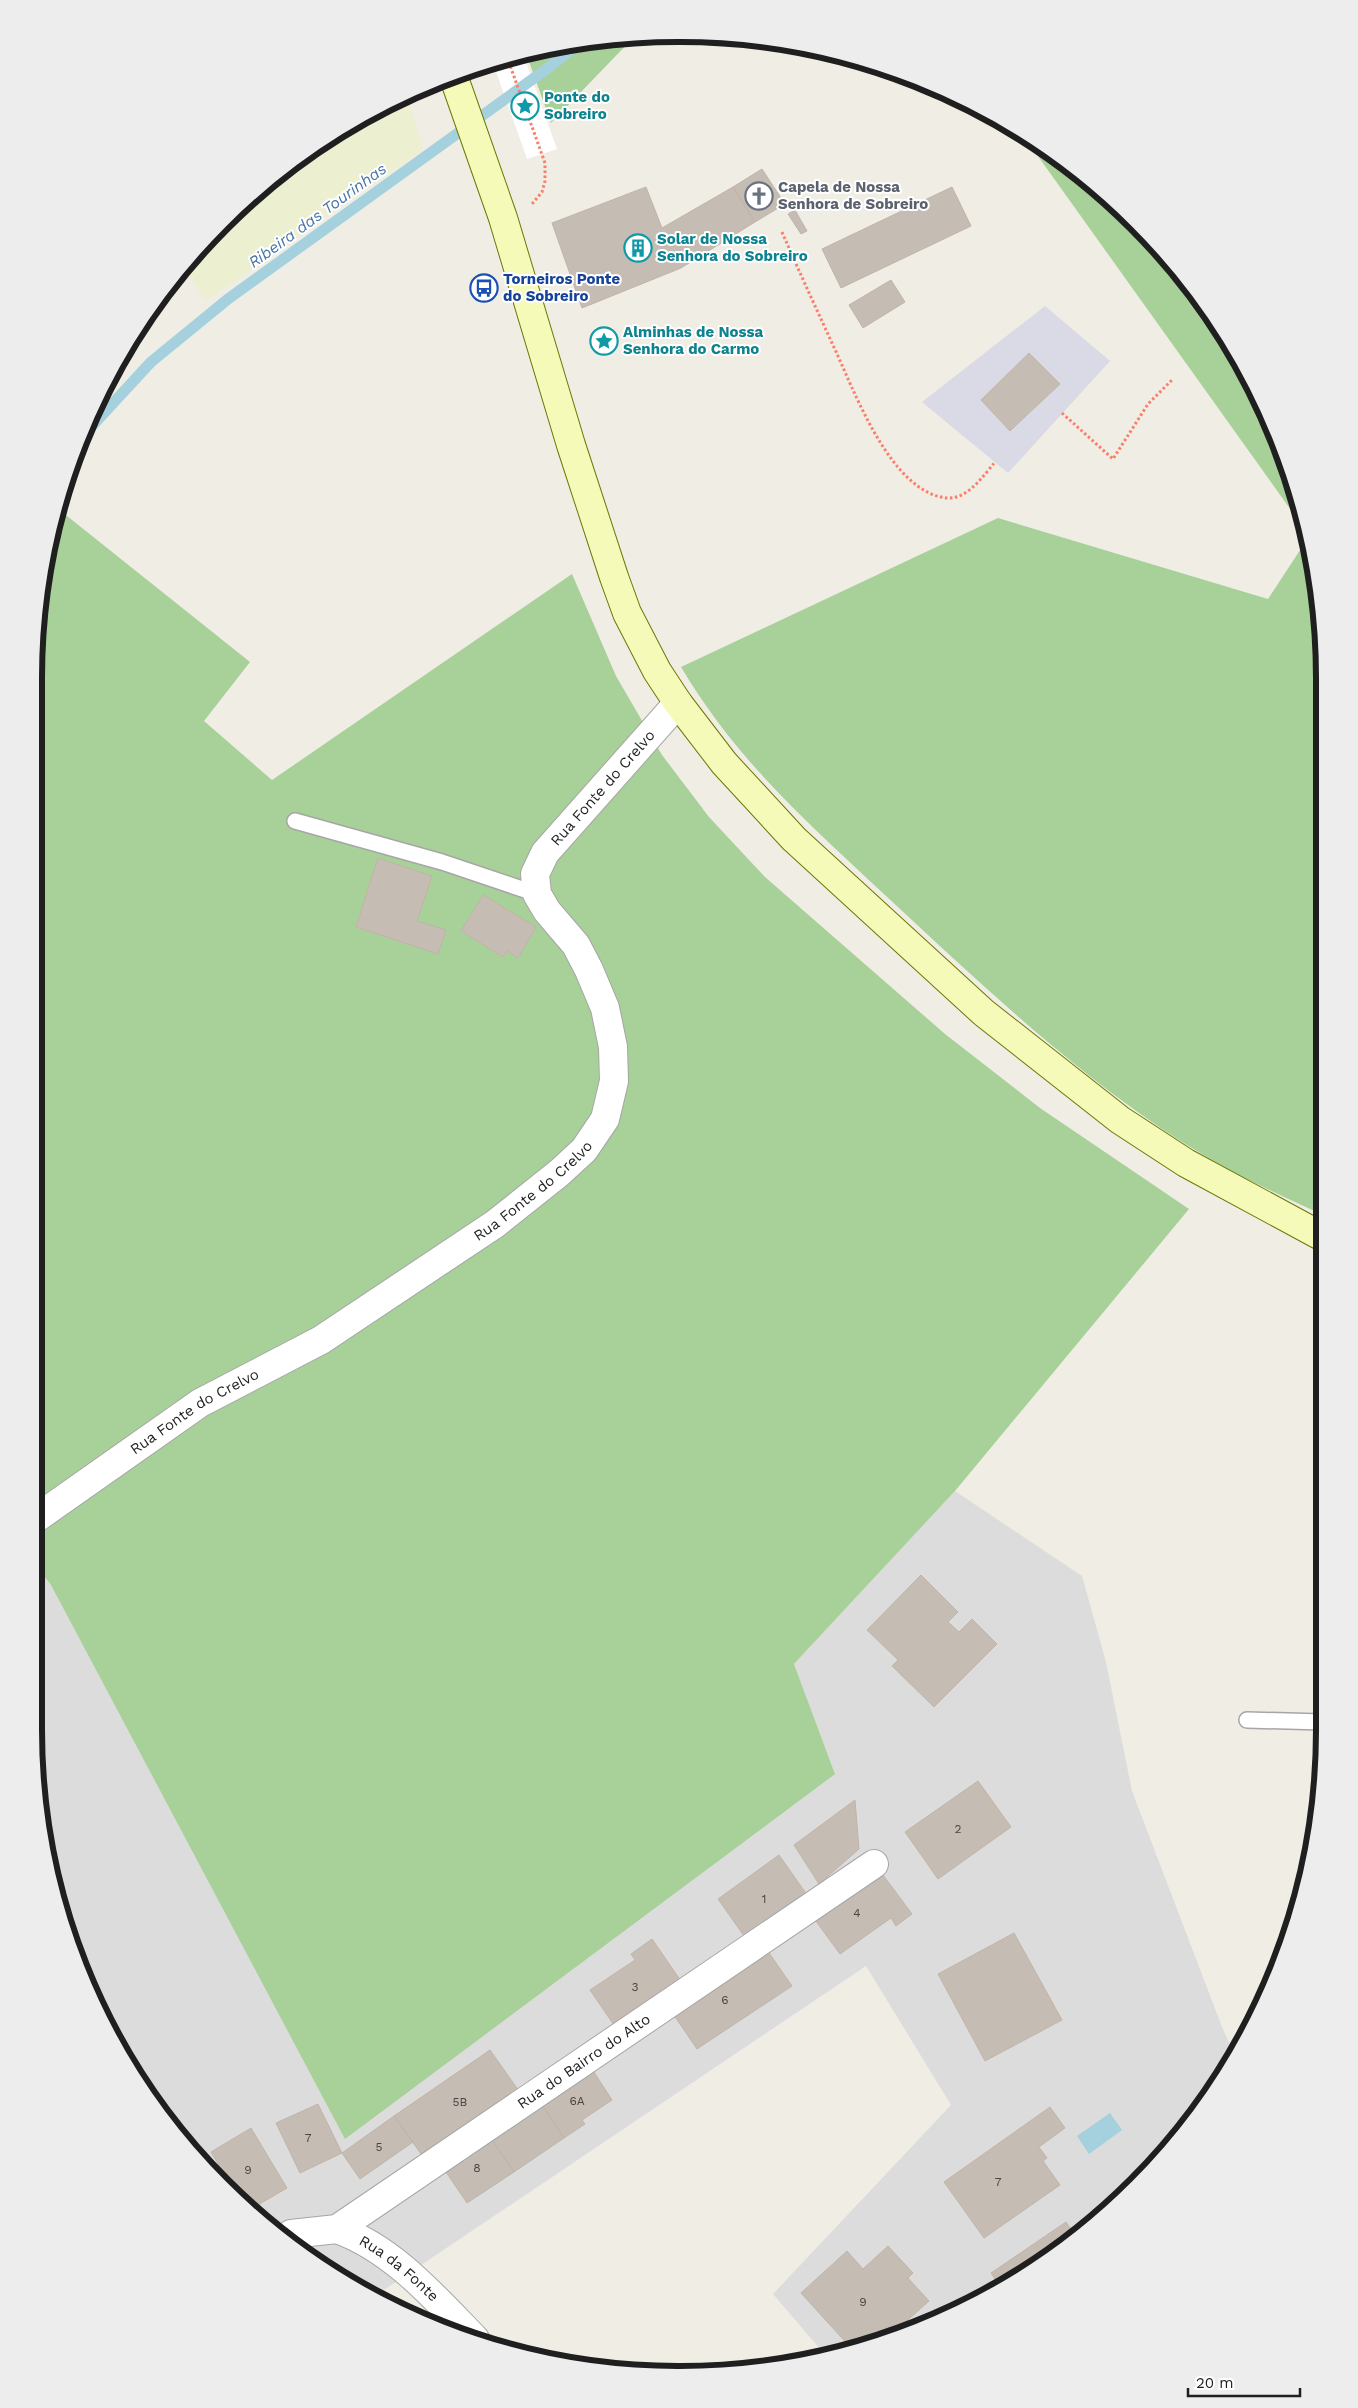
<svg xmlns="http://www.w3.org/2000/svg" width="1358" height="2408" font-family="'Work Sans',sans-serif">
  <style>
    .residential { fill: #dddcdc }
    .farmland { fill: #ecefd0 }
    .forest { fill: #a8d099 }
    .plaza { fill: #dad9e6; fill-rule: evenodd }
    .water { fill: #a5d0de }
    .pier { fill: #fff }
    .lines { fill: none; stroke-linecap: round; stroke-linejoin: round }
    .stream { stroke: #a5d0de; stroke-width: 11 }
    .building { fill: #c5bcb4; stroke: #c2b4a7 }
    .lane-casing { stroke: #a6a6a6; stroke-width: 18 }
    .street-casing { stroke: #a6a6a6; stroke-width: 30 }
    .secondary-casing { stroke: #697903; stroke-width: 30 }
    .path { stroke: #fb7e6b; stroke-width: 3; stroke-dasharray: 2.5 2.5; stroke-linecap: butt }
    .lane { stroke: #fff; stroke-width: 15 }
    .street { stroke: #fff; stroke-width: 28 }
    .secondary { stroke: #f5fab9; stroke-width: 28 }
    .labels { text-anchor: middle; stroke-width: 4; stroke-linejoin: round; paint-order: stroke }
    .number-label { font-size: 12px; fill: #484644 }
    .culture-label { font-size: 15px; font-weight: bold; fill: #0d838f; stroke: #fff; text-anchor: start }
    .worship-label { font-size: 15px; font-weight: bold; fill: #5b616d; stroke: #fff; text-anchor: start }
    .transit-label { font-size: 15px; font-weight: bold; fill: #164399; stroke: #fff; text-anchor: start }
    .street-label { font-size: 15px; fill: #1f1f1f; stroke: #fff }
    .water-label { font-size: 16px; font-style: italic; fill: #4775a9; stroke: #fff }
    .rim { fill: none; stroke: #1f1f1f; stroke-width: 6 }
  </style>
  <rect width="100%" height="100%" fill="#f0ede5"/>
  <!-- residential -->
  <path class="residential" d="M955 1491 1082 1576 1106 1662 1132 1791 1222 2027 1235 2055 1164 2154 1104 2214 1002 2288 926 2325 826 2356 773 2294 951 2105 866 1966 384 2290 313 2255 310 2257 223 2185 167 2122 100 2015 68 1936 39 1814 38 1568 51 1585 835 1774 794 1664Z"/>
  <!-- farmland -->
  <path class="farmland" d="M407 95 423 150 206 301 183 268 194 253 286 167 394 100Z"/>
  <!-- forest -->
  <path class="forest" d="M636 35 551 123 526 53Z
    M1025 138 1135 223 1216 321 1290 471 1303 527Z
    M57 508 250 662 204 721 272 780 572 574 616 676 662 755 709 817 765 877 945 1034 1040 1108 1189 1209 955 1491 794 1664 835 1774 345 2139 51 1585 38 1568 35 637Z
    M998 518 1268 599 1306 541 1319 595 1321 1214C1285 1197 1248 1181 1214 1161 1095 1093 985 988 885 895 806 821 737 761 681 667Z"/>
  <!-- plaza -->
  <path class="plaza" d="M1045 306 1110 361 1008 473 922 402ZM1029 353 1059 385 1010 431 981 400Z"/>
  <!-- water -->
  <path class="water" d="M1110 2113 1122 2130 1089 2154 1077 2136Z"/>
  <!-- pier -->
  <path class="pier" d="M523 54 557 149 527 159 493 63Z"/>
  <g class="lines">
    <!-- stream -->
    <path class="stream" d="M91 427 151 362 228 299 548 68 577 45"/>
  </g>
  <!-- building -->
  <path class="building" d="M762 169 785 204 755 222 733 187Z
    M646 187 662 228 733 187 755 222 681 268 582 308 552 223Z
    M952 187 971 226 841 288 822 249Z
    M795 210 807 231 801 234 788 214Z
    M891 280 905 302 863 328 849 305Z
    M1029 353 1060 384 1010 431 981 400Z
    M378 858 432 876 417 921 446 930 438 954 356 927Z
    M483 895 536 927 518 958 507 951 503 957 461 931Z
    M921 1575 958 1612 948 1622 959 1632 972 1619 997 1644 934 1707 892 1666 898 1660 867 1630Z
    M978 1781 1011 1827 938 1879 905 1832Z
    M855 1800 859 1849 819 1884 794 1845Z
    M779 1855 810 1899 749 1943 718 1899Z
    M871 1875 875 1881 883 1875 912 1914 896 1926 891 1918 840 1954 813 1917Z
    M1014 1933 1062 2020 985 2061 938 1974Z
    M652 1939 683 1984 616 2028 590 1990 635 1960 631 1954Z
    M767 1950 792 1986 697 2049 669 2008Z
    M490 2050 519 2091 426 2161 394 2116Z
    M592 2069 612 2100 582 2120 585 2124 564 2138 537 2097Z
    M537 2097 564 2138 514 2172 486 2131Z
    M318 2104 342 2153 300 2173 276 2123Z
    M1050 2107 1065 2128 1039 2147 1047 2158 1043 2161 1060 2185 984 2238 944 2182Z
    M394 2116 413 2142 360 2179 342 2153Z
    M251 2128 287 2188 251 2209 238 2197 211 2152Z
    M489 2135 514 2172 467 2203 442 2166Z
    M1066 2222 1075 2235 1001 2288 991 2273Z
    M888 2246 913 2273 908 2278 929 2301 890 2336 885 2338 880 2333 870 2342 851 2348 801 2293 847 2251 863 2269Z"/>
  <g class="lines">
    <!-- lane casing -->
    <g class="lane-casing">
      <path id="lane" d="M295 821 442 862 537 894
        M1247 1720 1323 1722"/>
    </g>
    <!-- street casing -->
    <g class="street-casing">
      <g id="street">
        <path id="s1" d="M38 1517 200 1403 321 1340 495 1224 559 1173 584 1150 605 1119 614 1081 613 1047 605 1008 589 970 576 945 547 911 537 894 535 874 545 853 678 703"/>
        <path id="s2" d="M337 2229C393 2249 434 2297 475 2339"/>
        <path id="s3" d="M286 2238 291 2234 337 2229 874 1864"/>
      </g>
    </g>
    <!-- secondary casing -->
    <g class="secondary-casing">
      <path id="secondary" d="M454 78 503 218 571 445 614 577 627 613 657 671 678 703 724 763 794 839 984 1013 1120 1120 1186 1163 1321 1236"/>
    </g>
    <!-- path -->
    <path class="path" d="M507 57 545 163V181L542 192 532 204
      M782 232C798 269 815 306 832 343 853 387 890 494 948 498 968 499 984 475 995 462
      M1062 413 1113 459 1148 404 1173 379"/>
    <!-- lane -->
    <use href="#lane" class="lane"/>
    <!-- street -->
    <use href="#street" class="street"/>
    <!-- secondary -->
    <use href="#secondary" class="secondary"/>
  </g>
  <!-- icons -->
  <defs>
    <g id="sight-ring" transform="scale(1.4375)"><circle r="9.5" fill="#fff" stroke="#0f9aa8" stroke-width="1.5"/><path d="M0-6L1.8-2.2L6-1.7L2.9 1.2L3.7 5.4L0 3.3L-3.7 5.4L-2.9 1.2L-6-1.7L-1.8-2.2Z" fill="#0f9aa8"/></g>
    <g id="church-ring" transform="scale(1.4375)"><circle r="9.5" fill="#fff" stroke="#6b7280" stroke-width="1.5"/><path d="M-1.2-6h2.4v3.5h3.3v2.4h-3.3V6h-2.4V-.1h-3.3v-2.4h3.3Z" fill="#6b7280"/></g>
    <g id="building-ring" transform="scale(1.4375)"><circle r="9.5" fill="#fff" stroke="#0f9aa8" stroke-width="1.5"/><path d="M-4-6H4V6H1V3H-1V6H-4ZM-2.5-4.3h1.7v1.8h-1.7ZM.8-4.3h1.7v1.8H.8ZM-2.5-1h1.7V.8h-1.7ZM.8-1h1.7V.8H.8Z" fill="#0f9aa8"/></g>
    <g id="bus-ring" transform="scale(1.4375)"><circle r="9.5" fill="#fff" stroke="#1a4fb4" stroke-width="1.5"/><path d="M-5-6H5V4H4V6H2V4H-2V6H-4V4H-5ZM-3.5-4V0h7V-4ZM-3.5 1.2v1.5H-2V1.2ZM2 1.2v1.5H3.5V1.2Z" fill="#1a4fb4"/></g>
  </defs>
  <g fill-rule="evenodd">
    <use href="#sight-ring" x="525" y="106"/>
    <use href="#church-ring" x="759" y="196"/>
    <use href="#building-ring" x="638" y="248"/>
    <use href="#bus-ring" x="484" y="288"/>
    <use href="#sight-ring" x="604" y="341"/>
  </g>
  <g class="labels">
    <!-- number labels -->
    <g class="number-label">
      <text x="958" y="1833">2</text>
      <text x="764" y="1903">1</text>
      <text x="857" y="1917">4</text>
      <text x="635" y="1991">3</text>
      <text x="725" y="2004">6</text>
      <text x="577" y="2105">6A</text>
      <text x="460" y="2106">5B</text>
      <text x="308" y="2142">7</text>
      <text x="379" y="2151">5</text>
      <text x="477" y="2172">8</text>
      <text x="248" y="2174">9</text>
      <text x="998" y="2186">7</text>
      <text x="863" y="2306">9</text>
    </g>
    <!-- culture labels -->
    <g class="culture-label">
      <text x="544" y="102">Ponte do<tspan x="544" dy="17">Sobreiro</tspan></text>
      <text x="657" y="244">Solar de Nossa<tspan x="657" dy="17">Senhora do Sobreiro</tspan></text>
      <text x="623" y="337">Alminhas de Nossa<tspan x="623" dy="17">Senhora do Carmo</tspan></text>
    </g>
    <!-- worship labels -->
    <g class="worship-label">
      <text x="778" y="192">Capela de Nossa<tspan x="778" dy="17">Senhora de Sobreiro</tspan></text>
    </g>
    <!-- transit labels -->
    <g class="transit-label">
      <text x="503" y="284">Torneiros Ponte<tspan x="503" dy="17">do Sobreiro</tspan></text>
    </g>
    <!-- street labels -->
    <g class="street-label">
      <text dy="5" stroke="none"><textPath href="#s1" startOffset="1074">Rua Fonte do Crelvo</textPath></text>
      <text dy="5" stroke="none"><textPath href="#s1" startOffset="594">Rua Fonte do Crelvo</textPath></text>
      <text dy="5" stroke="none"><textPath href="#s1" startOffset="189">Rua Fonte do Crelvo</textPath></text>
      <text dy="5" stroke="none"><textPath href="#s3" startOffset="351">Rua do Bairro do Alto</textPath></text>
      <text dy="5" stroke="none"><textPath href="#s2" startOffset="74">Rua da Fonte</textPath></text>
    </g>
    <!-- water labels -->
    <g class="water-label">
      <text transform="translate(317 215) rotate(-36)" y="6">Ribeira das Tourinhas</text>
    </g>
  </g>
  <!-- crop -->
  <path d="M0 0H1358V2408H0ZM678 42H680A636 636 0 0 1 1316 678V1730A636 636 0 0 1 680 2366H678A636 636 0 0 1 42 1730V678A636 636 0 0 1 678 42Z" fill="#ededed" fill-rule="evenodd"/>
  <path class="rim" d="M678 42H680A636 636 0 0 1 1316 678V1730A636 636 0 0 1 680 2366H678A636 636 0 0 1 42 1730V678A636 636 0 0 1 678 42Z"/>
  <!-- scale -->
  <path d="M1188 2388v8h112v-8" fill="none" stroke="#1f1f1f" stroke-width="2.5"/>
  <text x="1196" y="2388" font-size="15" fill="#1f1f1f" stroke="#ffffff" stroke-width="4" paint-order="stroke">20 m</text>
</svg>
